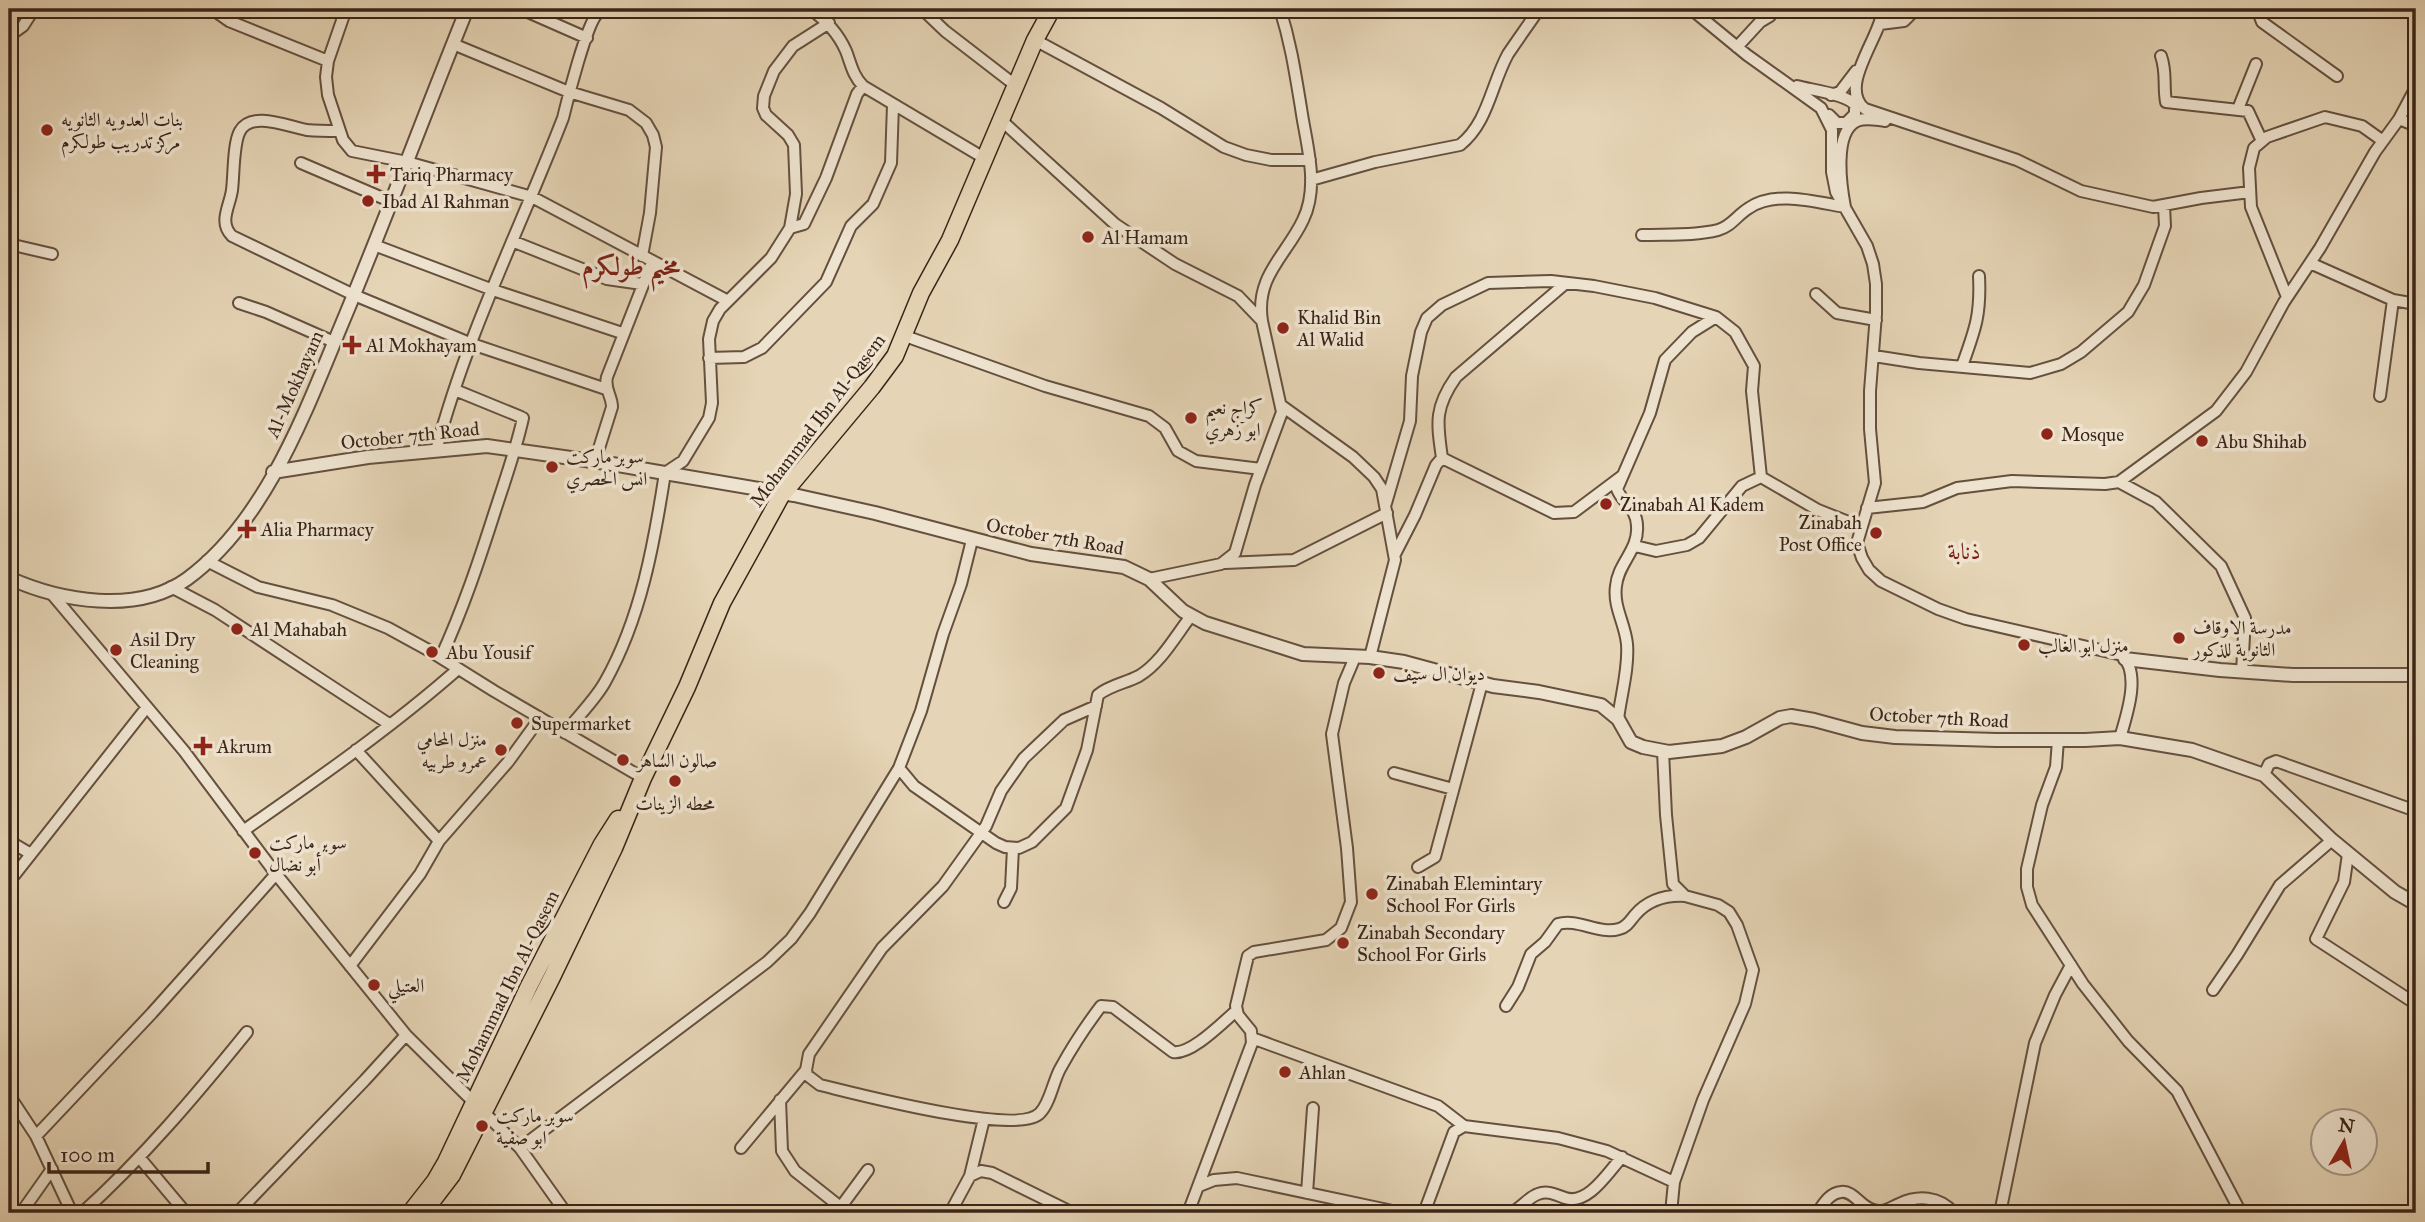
<svg xmlns="http://www.w3.org/2000/svg" width="2425" height="1222" font-family="'IM FELL Great Primer',Amiri,serif">
  <style>
    .lines { fill: none; stroke-linecap: round; stroke-linejoin: round }
    .minor-casing { stroke: #65503f; stroke-width: 14 }
    .tertiary-casing { stroke: #65503f; stroke-width: 16 }
    .primary-casing { stroke: #3a2418; stroke-width: 19 }
    .minor { stroke: #eee3cf; stroke-width: 10 }
    .tertiary { stroke: #eee3cf; stroke-width: 12 }
    .primary { stroke: #e5d4b5; stroke-width: 16 }
    .poi-dot { fill: #8f2418; stroke: #eee3cf; stroke-width: 2.5 }
    .labels { text-anchor: middle; stroke-width: 7; stroke-linejoin: round; paint-order: stroke }
    .poi-label { font-size: 19px; fill: #3a2418; stroke: #eee3cf; text-anchor: start }
    .street-label { font-size: 19px; fill: #3a2418; stroke: #eee3cf }
    .quarter-label { font-size: 23px; fill: #7a1f14; stroke: #eee3cf }
    .district-label { font-size: 26px; font-weight: bold; fill: #7a1f14; stroke: #eee3cf }
  </style>
  <rect width="100%" height="100%" fill="#e5d4b5"/>
  <filter id="stains"><feTurbulence type="fractalNoise" baseFrequency=".00286" numOctaves="4"/><feColorMatrix values="0 0 0 0 .2 0 0 0 0 .09 0 0 0 0 .02 0 0 0 .5 -.17"/></filter>
  <radialGradient id="worn" r=".72"><stop offset=".6" stop-color="#630" stop-opacity="0"/><stop offset="1" stop-color="#630" stop-opacity=".3"/></radialGradient>
  <g class="lines">
    <!-- minor casing -->
    <g class="minor-casing">
      <path id="minor" d="M212 9 229 21 328 61
        M346 9 328 61 326 77 328 95 343 140 352 151 407 162 532 197 728 301
        M521 9 587 38
        M810 9C826 20 838 33 846 51 851 64 853 76 863 86L984 158
        M922 9 945 31 1015 85
        M1691 9 1747 55 1821 108 1832 130V172L1836 192 1867 246 1873 264 1876 284V314L1870 391V429L1875 483 1857 543 1862 558 1869 570 1881 581 1938 609 1966 619 2122 655C2141 674 2127 714 2120 738
        M1883 9C1881 37 1837 87 1865 109L2017 160 2081 191 2153 207 2201 198 2250 192
        M2257 9 2262 22 2337 76
        M1880 24 1904 21 1916 9
        M9 36 23 26 34 9
        M1035 40 1161 108 1224 147 1246 155 1271 160H1310
        M453 44 569 92 629 110 646 123 653 135 656 147 650 213 642 256
        M1737 47 1760 22 1770 16 1772 9
        M2161 56C2167 73 2163 85 2166 102L2248 111 2261 139
        M1797 86C1811 90 1847 94 1855 105V114L1846 123H1837L1829 115
        M1831 95 1840 92 1856 71
        M2238 109 2256 64
        M2399 119 2416 126
        M1001 120 1115 224 1175 264 1238 296 1262 321 1282 412 1255 485 1235 553 1221 564 1149 579
        M340 131C329 131 318 131 307 130 289 127 252 110 240 131 233 143 234 175 232 190 230 206 218 222 232 236L354 295 472 344 606 389
        M301 163 392 202
        M1311 180 1375 162 1460 145C1488 123 1491 85 1508 54 1518 39 1529 24 1539 9
        M790 228 804 224 826 178 857 94 863 86
        M1642 235C1666 234 1695 236 1718 230 1732 226 1737 215 1749 208 1776 190 1815 202 1845 207 1841 186 1833 132 1857 121 1866 117 1876 120 1885 121
        M512 241 607 279 642 284
        M9 244 52 254
        M374 245 493 290 622 333
        M2310 263 2393 300 2416 304
        M1816 294 1837 313 1876 320
        M2287 297 2251 207 2249 168 2254 148 2267 137 2325 117 2362 126 2383 141
        M239 303 266 312 334 342
        M1262 321C1255 276 1286 256 1303 220 1320 185 1306 144 1301 108 1295 72 1291 44 1280 9
        M905 336 1045 386 1149 416 1165 428 1178 451 1196 461 1261 469
        M1874 356 1919 363 2030 373 2061 364 2081 352 2128 312 2144 285 2165 226 2164 206
        M709 358 744 357 762 348 826 282 851 226 873 204 891 163 893 105
        M1962 366C1975 330 1981 315 1979 276
        M455 390 521 417
        M2380 396 2393 300
        M1282 406 1353 457 1374 477 1382 489 1395 560 1370 657
        M436 451C466 336 520 229 563 118 567 101 587 22 598 13 607 6 626 9 637 9
        M1442 458C1437 423 1434 408 1456 377L1566 283
        M595 461 612 407C612 396 604 389 607 377L652 262
        M2119 482 2156 502 2221 566 2245 618 2242 672
        M1386 503 1410 421 1412 376 1421 332 1427 318 1442 305 1488 283 1551 281 1594 286 1655 298 1716 317
        M1867 508 1923 502 1957 488 2012 481 2105 484 2119 482 2216 411 2246 372 2284 302 2320 248 2375 152 2399 119 2416 87
        M1635 546 1656 551 1687 545 1699 538 1742 486 1761 477
        M1395 554 1415 515 1436 465 1442 458 1554 513 1574 512 1622 476
        M207 561 258 587 332 605 388 628 430 651 494 691 643 778
        M1225 563 1294 560 1387 513
        M171 587 215 610 389 724
        M9 590 14 580
        M51 593 184 751 276 874 406 1035 520 1148 566 1213
        M441 657C463 609 479 561 495 511 505 480 516 450 523 418
        M1096 706 1064 720 1024 758 1001 791 986 826 943 886 882 948 809 1054 806 1070 807 1075 820 1085C854 1093 1018 1137 1040 1113 1050 1103 1053 1082 1060 1069 1072 1047 1085 1027 1101 1006L1113 1007 1173 1052C1191 1055 1222 1023 1236 1011
        M1618 719C1621 695 1629 668 1627 644 1625 623 1613 607 1616 586 1618 563 1639 550 1637 526 1637 508 1622 503 1617 489L1650 413 1665 360 1692 332 1716 317 1735 332 1754 366 1752 391 1761 477 1818 510 1861 527
        M565 733C578 716 595 700 605 682 641 618 654 544 665 473L683 461 709 418 712 403 709 339 713 321 720 309 771 258 790 228 796 194 794 145 788 135 766 115 763 108 764 96 774 71 793 46 829 23
        M2058 740 2056 767 2042 805 2027 869V887L2032 905 2083 984 2128 1041 2177 1091 2241 1213
        M356 750 439 841
        M1663 751 1666 815 1673 884 1685 896 1718 905 1729 912 1737 925 1753 970 1745 1004 1703 1100 1674 1182 1671 1213
        M899 768 914 786 996 843 1005 847 1019 848 1032 842 1066 808 1087 750 1098 695C1110 685 1126 683 1139 676 1161 663 1176 635 1191 616
        M1394 773 1453 789
        M2264 775 2269 764 2276 761 2416 811
        M243 831C316 780 391 728 458 669
        M9 841 31 854
        M2348 854 2344 882 2316 939 2416 1004
        M1418 867 1435 857 1482 683
        M9 882 147 707
        M1004 902 1011 888 1013 848
        M350 966 420 874 439 841 508 762 540 718
        M2213 990 2237 955 2280 885 2332 840
        M1506 1006 1518 987 1531 954 1545 942 1558 924C1578 918 1599 935 1619 929 1627 927 1630 921 1635 915 1648 900 1666 895 1685 896
        M1252 1038 1438 1106 1464 1126
        M9 1095 36 1136 72 1213
        M780 1100 782 1151 795 1171 848 1213
        M36 1136 152 1013 276 874
        M520 1148 767 962 791 939 810 913 899 768 921 711 943 634 961 584 972 540
        M741 1148 806 1070
        M139 1157 186 1213
        M970 1176 984 1119
        M1199 1186 1214 1180 1237 1178 1402 1213
        M1307 1193 1313 1108
        M840 1208 868 1170
        M21 1213 52 1169
        M82 1213C143 1158 196 1095 247 1032
        M237 1213 365 1080 406 1035
        M950 1213 970 1176 981 1171 992 1173 1073 1213
        M1188 1213 1252 1043 1251 1031 1238 1015 1236 1006 1248 956 1254 952 1326 940 1341 928 1351 902 1347 848 1332 734 1344 683 1355 657
        M1424 1213 1454 1132 1464 1126 1558 1138 1607 1151 1674 1182
        M1510 1213C1521 1209 1527 1198 1538 1194 1548 1190 1556 1195 1565 1198 1588 1206 1609 1171 1622 1157
        M1817 1213C1823 1205 1829 1193 1841 1192 1855 1190 1861 1210 1878 1211 1885 1212 1892 1207 1899 1204 1918 1195 1939 1196 1954 1213
        M2000 1213 2035 1043 2055 995 2071 965"/>
    </g>
    <!-- tertiary casing -->
    <g class="tertiary-casing">
      <path id="tertiary" d="M273 472 368 457 487 446 606 463 794 495 875 513 1031 554 1124 567 1149 579 1183 611 1205 623 1303 654 1370 657 1404 662 1493 686 1539 692 1601 705 1618 719 1631 742 1643 747 1669 752 1722 746 1746 737 1780 718 1791 716 1814 720 1862 733 1895 737 1996 740H2085L2120 738 2192 750 2264 775 2332 840 2395 892 2416 904
        M9 578C60 601 137 615 187 579 269 519 308 404 346 314 388 213 426 110 467 9
        M2125 659 2220 670 2293 675H2416"/>
    </g>
    <!-- primary casing -->
    <g class="primary-casing">
      <path id="primary" d="M410 1213 435 1181 446 1162 529 986 602 844 618 819
        M423 1213 452 1175 552 977 614 848 643 778 687 687 722 603 781 496 872 387 895 356 921 293 950 240 1035 40 1052 9"/>
    </g>
    <!-- minor -->
    <use href="#minor" class="minor"/>
    <!-- tertiary -->
    <use href="#tertiary" class="tertiary"/>
    <!-- primary -->
    <use href="#primary" class="primary"/>
  </g>
  <!-- markers -->
  <g class="poi-dot">
    <circle cx="47" cy="130" r="7"/>
    <path d="M372.5 163.5h7v7h7v7h-7v7h-7v-7h-7v-7h7z"/>
    <circle cx="368" cy="201" r="7"/>
    <circle cx="1088" cy="237" r="7"/>
    <circle cx="1283" cy="328" r="7"/>
    <path d="M348.5 334.5h7v7h7v7h-7v7h-7v-7h-7v-7h7z"/>
    <circle cx="1191" cy="418" r="7"/>
    <circle cx="2047" cy="434" r="7"/>
    <circle cx="2202" cy="441" r="7"/>
    <circle cx="552" cy="467" r="7"/>
    <circle cx="1606" cy="504" r="7"/>
    <path d="M243.5 518.5h7v7h7v7h-7v7h-7v-7h-7v-7h7z"/>
    <circle cx="1876" cy="533" r="7"/>
    <circle cx="237" cy="629" r="7"/>
    <circle cx="2179" cy="638" r="7"/>
    <circle cx="2024" cy="645" r="7"/>
    <circle cx="116" cy="650" r="7"/>
    <circle cx="432" cy="652" r="7"/>
    <circle cx="1379" cy="673" r="7"/>
    <circle cx="517" cy="723" r="7"/>
    <path d="M199.5 735.5h7v7h7v7h-7v7h-7v-7h-7v-7h7z"/>
    <circle cx="501" cy="750" r="7"/>
    <circle cx="623" cy="760" r="7"/>
    <circle cx="675" cy="781" r="7"/>
    <circle cx="255" cy="853" r="7"/>
    <circle cx="1372" cy="894" r="7"/>
    <circle cx="1343" cy="943" r="7"/>
    <circle cx="374" cy="985" r="7"/>
    <circle cx="1285" cy="1072" r="7"/>
    <circle cx="482" cy="1126" r="7"/>
  </g>
  <g class="labels">
    <!-- poi labels -->
    <g class="poi-label">
      <text x="61" y="126">بنات العدويه الثانويه<tspan x="61" dy="22">مركز تدريب طولكرم</tspan></text>
      <text x="390" y="181">Tariq Pharmacy</text>
      <text x="382" y="208">Ibad Al Rahman</text>
      <text x="1102" y="244">Al Hamam</text>
      <text x="1297" y="324">Khalid Bin<tspan x="1297" dy="22">Al Walid</tspan></text>
      <text x="366" y="352">Al Mokhayam</text>
      <text x="1205" y="414">كراج نعيم<tspan x="1205" dy="22">ابو زهري</tspan></text>
      <text x="2061" y="441">Mosque</text>
      <text x="2216" y="448">Abu Shihab</text>
      <text x="566" y="463">سوبر ماركت<tspan x="566" dy="22">انس الحصري</tspan></text>
      <text x="1620" y="511">Zinabah Al Kadem</text>
      <text x="1862" y="529" text-anchor="end">Zinabah<tspan x="1862" dy="22">Post Office</tspan></text>
      <text x="261" y="536">Alia Pharmacy</text>
      <text x="2193" y="634">مدرسة الاوقاف<tspan x="2193" dy="22">الثانوية للذكور</tspan></text>
      <text x="251" y="636">Al Mahabah</text>
      <text x="130" y="646">Asil Dry<tspan x="130" dy="22">Cleaning</tspan></text>
      <text x="2038" y="652">منزل ابو الغالب</text>
      <text x="446" y="659">Abu Yousif</text>
      <text x="1393" y="680">ديوان ال سيف</text>
      <text x="531" y="730">Supermarket</text>
      <text x="487" y="746" text-anchor="end">منزل المحامي<tspan x="487" dy="22">عمرو طربيه</tspan></text>
      <text x="217" y="753">Akrum</text>
      <text x="637" y="767">صالون الساهر</text>
      <text x="675" y="810" text-anchor="middle">محطه الزينات</text>
      <text x="269" y="849">سوبر ماركت<tspan x="269" dy="22">أبو نضال</tspan></text>
      <text x="1386" y="890">Zinabah Elemintary<tspan x="1386" dy="22">School For Girls</tspan></text>
      <text x="1357" y="939">Zinabah Secondary<tspan x="1357" dy="22">School For Girls</tspan></text>
      <text x="388" y="992">العتيلي</text>
      <text x="1299" y="1079">Ahlan</text>
      <text x="496" y="1122">سوبر ماركت<tspan x="496" dy="22">ابو صفية</tspan></text>
    </g>
    <!-- street labels -->
    <g class="street-label">
      <text transform="translate(294 384) rotate(-66)" y="7">Al-Mokhayam</text>
      <text transform="translate(817 420) rotate(-53)" y="7">Mohammad Ibn Al-Qasem</text>
      <text transform="translate(410 435) rotate(-6)" y="7">October 7th Road</text>
      <text transform="translate(1055 536) rotate(10)" y="7">October 7th Road</text>
      <text transform="translate(1939 717) rotate(3)" y="7">October 7th Road</text>
      <text transform="translate(507 986) rotate(-64)" y="7">Mohammad Ibn Al-Qasem</text>
    </g>
    <!-- quarter labels -->
    <g class="quarter-label">
      <text x="1964" y="559">ذنابة</text>
    </g>
    <!-- district labels -->
    <g class="district-label">
      <text x="631" y="275">مخيم طولكرم</text>
    </g>
  </g>
  <!-- margin -->
  <rect width="2425" height="1222" fill="none" stroke="#e5d4b5" stroke-width="35"/>
  <rect x="10" y="10" width="2404" height="1201" fill="none" stroke="#3a2418" stroke-width="3.5"/>
  <rect x="18" y="18" width="2390" height="1187" fill="none" stroke="#3a2418" stroke-width="2"/>
  <!-- north arrow -->
  <g transform="translate(2344 1142) rotate(9)"><circle r="33" fill="#eee3cf" stroke="#a69786" stroke-width="2"/>
  <path d="M0-5L12 26L0 18L-12 26Z" fill="#8f2418"/>
  <text y="-10" font-size="19" font-weight="bold" text-anchor="middle" fill="#3a2418">N</text>
  </g>
  <!-- scale -->
  <path d="M49 1162v10h159v-10" fill="none" stroke="#3a2418" stroke-width="3.5"/>
  <text x="60" y="1162" font-size="21" fill="#3a2418" stroke="#eee3cf" stroke-width="5" paint-order="stroke">100 m</text>
  <rect width="100%" height="100%" filter="url(#stains)"/>
  <rect width="100%" height="100%" fill="url(#worn)"/>
</svg>
